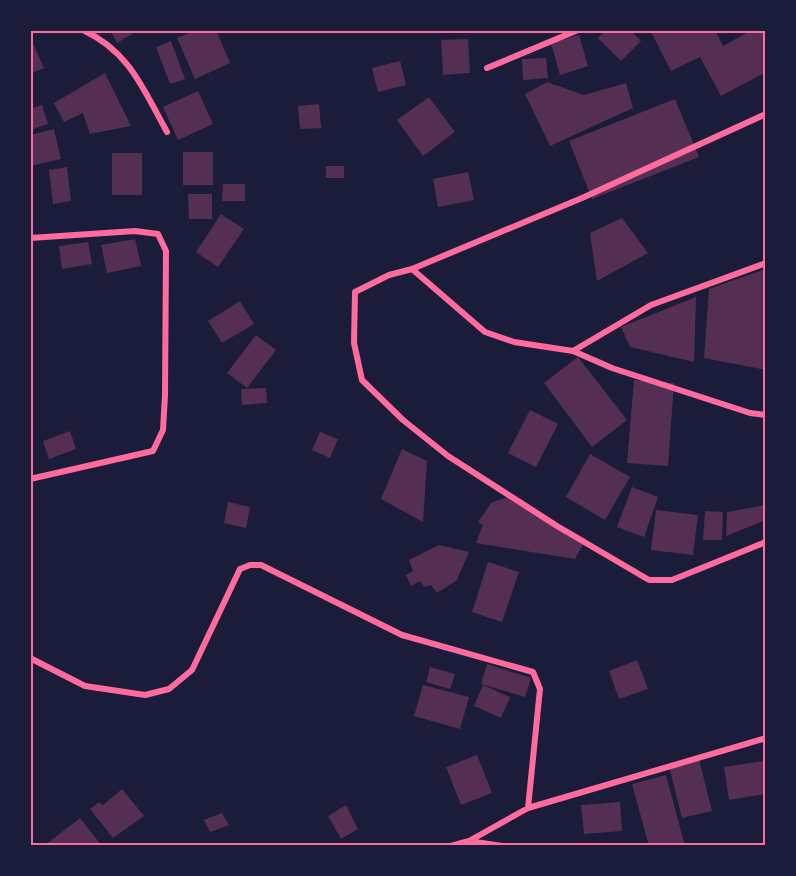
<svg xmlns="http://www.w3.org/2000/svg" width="796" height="876" font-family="'Sofia Sans Condensed',sans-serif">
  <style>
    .building { fill: #542f53 }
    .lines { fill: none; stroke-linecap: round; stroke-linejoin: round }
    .minor { stroke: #ff6b9d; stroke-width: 6 }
    .neatline { fill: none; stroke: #ff6b9d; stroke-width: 2 }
  </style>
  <rect width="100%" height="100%" fill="#1b1b3a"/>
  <!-- building -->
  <path class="building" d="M110 30H139L117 43Z
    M196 30H216L230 63 195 79 177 38Z
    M606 30H630L641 41 621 61 598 38Z
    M650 30H715L723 46 752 30H766V72L721 96 700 57 671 71Z
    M579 35 588 66 560 75 551 43Z
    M30 37 44 68 30 74Z
    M468 39 470 73 443 75 441 40Z
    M171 41 185 79 170 84 156 47Z
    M546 58 548 78 523 80 522 59Z
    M400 61 406 85 378 92 372 68Z
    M105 73 131 126 90 134 83 113 64 122 54 103Z
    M547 82 584 95 626 83 633 108 550 146 525 94Z
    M198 91 213 124 178 140 163 107Z
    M429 97 455 132 423 156 397 120Z
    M675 99 699 157 592 199 569 141Z
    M319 104 321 128 300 129 298 106Z
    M42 105 48 124 30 130V109Z
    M54 129 61 159 30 166V135Z
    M183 152H213V185H183Z
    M112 153H142V195H112Z
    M326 166H344V178H326Z
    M67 167 71 201 53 204 49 170Z
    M468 172 474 200 438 207 433 179Z
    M223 184H245V201H222Z
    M188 194H212V219H189Z
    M221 214 244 229 218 267 196 252Z
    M622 218 648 253 597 281 590 233Z
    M135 239 141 266 107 273 101 245Z
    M88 242 92 264 62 269 59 246Z
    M763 270 766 286V370L704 358 709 289Z
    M696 297 694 362 630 347 621 327Z
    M240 301 254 324 222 343 208 321Z
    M256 335 276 350 247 388 227 373Z
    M578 357 627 420 592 447 544 383Z
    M634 380 674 383 668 466 627 463Z
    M266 388 267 403 242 405 241 389Z
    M530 410 558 424 536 467 508 453Z
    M70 431 76 449 49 459 43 441Z
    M320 432 338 439 330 458 312 450Z
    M402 449 427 461 423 522 381 499Z
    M590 454 630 477 605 520 566 497Z
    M632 487 658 497 644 537 617 527Z
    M509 497 586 539 575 559 476 543 483 525 478 522 492 502Z
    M228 502 250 507 246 528 224 523Z
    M766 505V520L726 536 727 512Z
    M656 510 698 515 693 555 651 550Z
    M705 511 723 512 722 540H703Z
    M439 545 469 552 457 580 437 593 431 585 424 587 420 581 411 586 406 575 413 571 409 560Z
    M488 562 519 572 502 622 472 612Z
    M637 660 648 689 619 699 609 671Z
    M487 664 531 678 525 697 481 684Z
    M430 667 455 674 450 689 426 682Z
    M423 685 469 697 460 729 414 716Z
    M483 685 510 697 501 718 474 706Z
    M477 755 492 793 461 805 446 767Z
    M699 759 712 811 682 818 669 766Z
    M764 761 766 794 729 800 724 767Z
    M666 775 685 846H649L632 784Z
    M122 789 144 816 113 838 90 809 99 802 103 805Z
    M620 802 622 831 584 834 581 805Z
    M346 805 358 829 341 839 328 816Z
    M222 813 229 825 210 832 204 820Z
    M80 818 102 846H44Z"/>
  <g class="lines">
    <!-- minor -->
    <path class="minor" d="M83 30C130 52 143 89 167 132
      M487 68 578 30
      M30 238 135 231 158 234 166 251 165 395 163 430 153 451 30 479
      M412 269 582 198 766 114
      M573 351 651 305 766 263
      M766 415 750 413 612 368 573 351 514 342 485 332 412 269 389 275 355 292 354 343 362 380 403 420 448 456 557 526 649 580H672L766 542
      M30 658 85 686 145 695 169 689 192 670 240 569 250 565H261L402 635 533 672 540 689 528 808
      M469 841 528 808 766 738
      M451 846 469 841 502 846"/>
  </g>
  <!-- border -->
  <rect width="796" height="876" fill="none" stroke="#1b1b3a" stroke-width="63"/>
  <rect x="32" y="32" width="732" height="812" class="neatline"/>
</svg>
